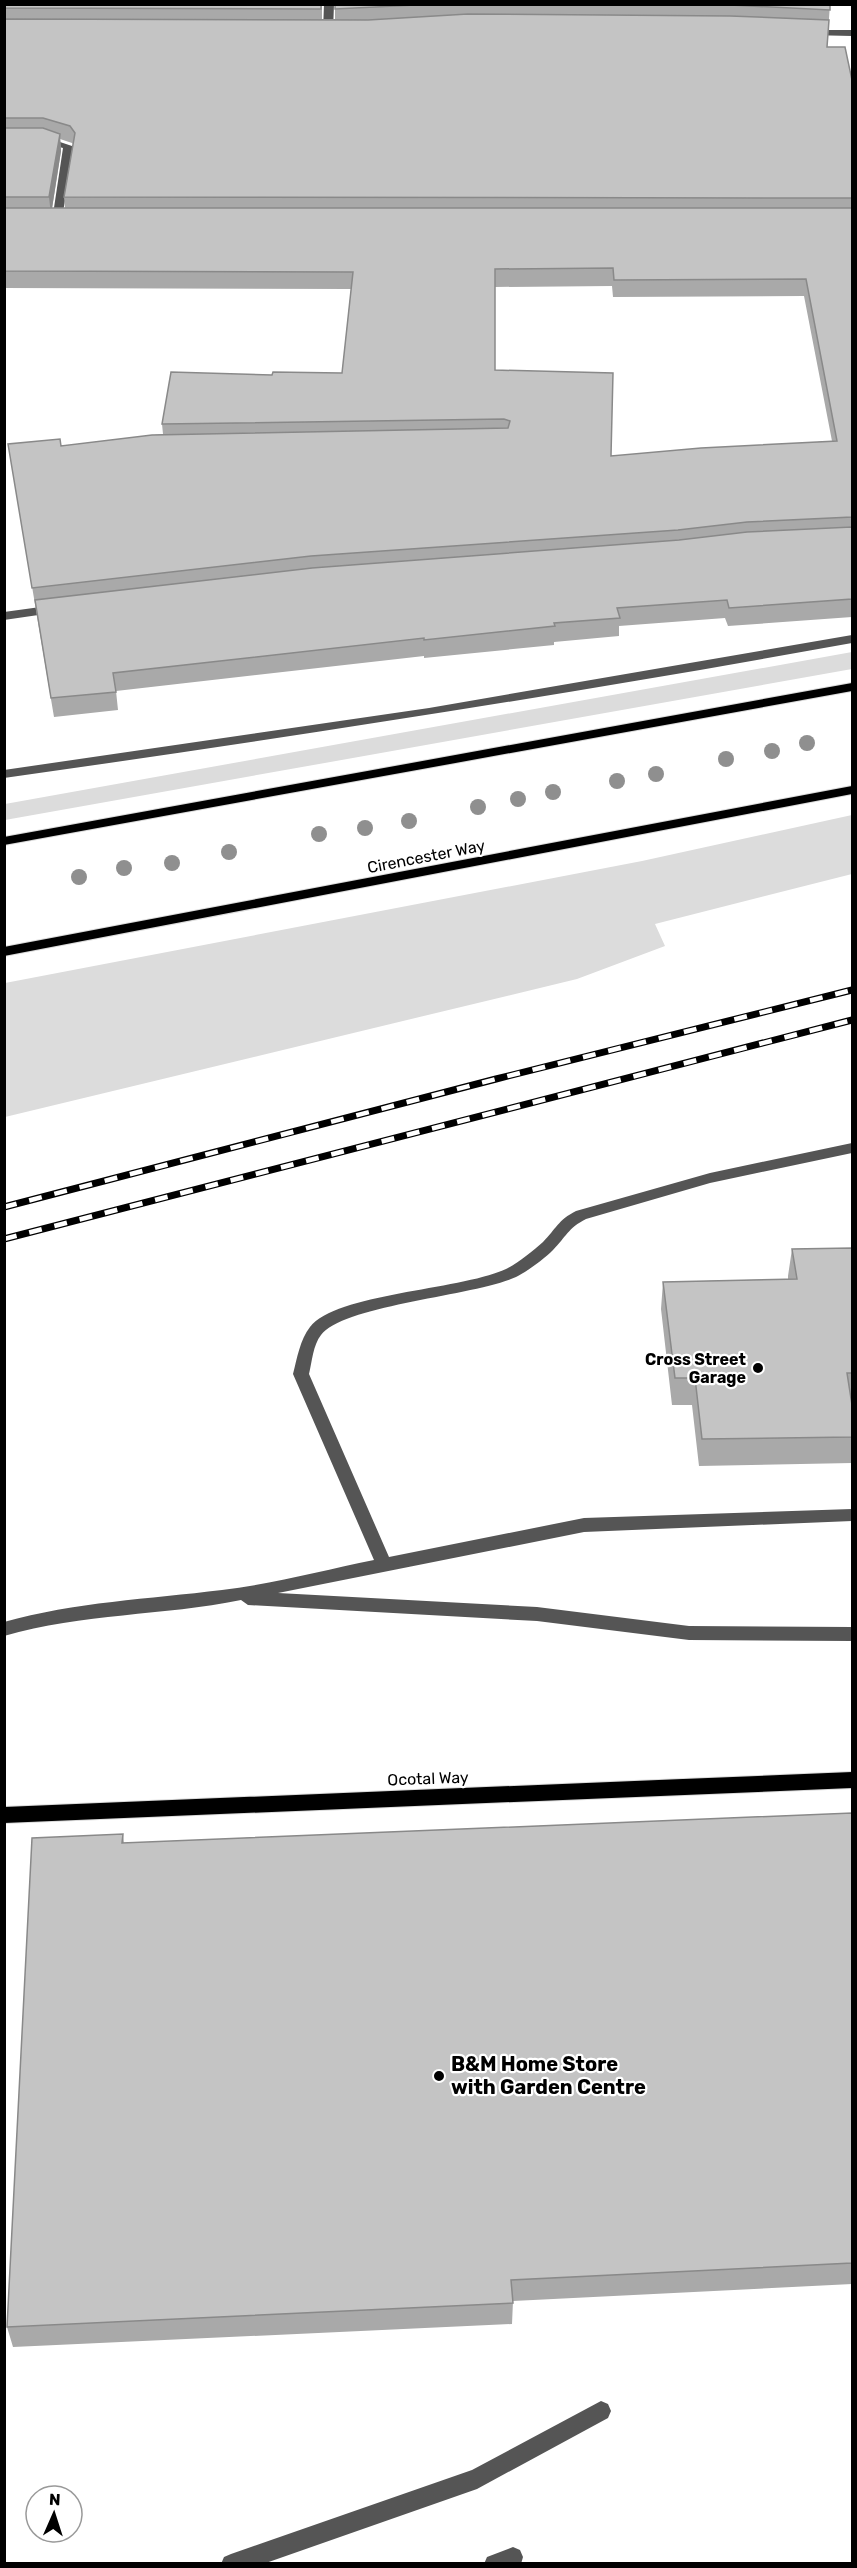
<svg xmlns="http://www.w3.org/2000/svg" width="857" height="2568" font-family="Rubik,sans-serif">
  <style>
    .green { fill: #dcdcdc }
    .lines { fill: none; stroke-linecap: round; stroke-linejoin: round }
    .major-casing { stroke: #dbdbdb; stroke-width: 2 }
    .minor { fill: #555; fill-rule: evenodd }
    .major { fill: #000; fill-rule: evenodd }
    .rail-casing { stroke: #000; stroke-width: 7 }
    .rail { stroke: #fff; stroke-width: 4.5; stroke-dasharray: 13; stroke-linecap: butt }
    .tree { fill: #8f8f8f }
    .wall { fill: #a9a9a9; fill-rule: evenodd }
    .shaded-wall { fill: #898989 }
    .building { fill: #c4c4c4; stroke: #898989; stroke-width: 1.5; fill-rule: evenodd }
    .poi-dot { fill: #000; stroke: #fff; stroke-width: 2 }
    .labels { text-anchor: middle; stroke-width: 4.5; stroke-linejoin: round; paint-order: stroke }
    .street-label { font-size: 16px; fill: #000; stroke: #fff }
    .poi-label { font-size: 16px; font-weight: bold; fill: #000; stroke: #fff; text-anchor: end }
    .near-poi-label { font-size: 20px; font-weight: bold; fill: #000; stroke: #fff; text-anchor: start }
  </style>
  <rect width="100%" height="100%" fill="#fff"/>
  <!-- green -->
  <path class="green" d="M852 652V669L5 820V804Z
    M852 815V874L655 924 665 946 577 979 5 1117V983L642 861Z"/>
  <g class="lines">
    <!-- major casing -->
    <g class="major-casing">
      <path id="major" d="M852 683V691L4 845V837Z
        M852 786V794L4 956V947Z
        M852 1772V1788L4 1823V1807Z"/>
    </g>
    <!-- minor -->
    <path class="minor" d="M324 4H334L333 31 328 34 323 31Z
      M805 30H852V36L808 35 805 34Z
      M4 137H45L72 146 74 150 61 223 52 221 63 148 45 143H4Z
      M55 605 59 606V612L4 620V612Z
      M852 635V643C570 694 288 738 4 778V770L429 708Z
      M852 1143V1153L710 1183 586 1219C568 1228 566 1237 553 1250 544 1259 528 1271 516 1277 474 1296 343 1305 321 1335 313 1345 312 1362 309 1374L389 1557 584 1518 852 1509V1521L584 1532 278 1593 537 1607 689 1626 852 1627V1641L689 1640 537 1621 248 1605 241 1600C163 1616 83 1613 4 1636V1622C75 1602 149 1599 222 1590 273 1584 324 1570 374 1560L293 1374C297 1358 300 1340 310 1327 337 1293 461 1290 506 1269 518 1263 533 1251 543 1242 556 1229 558 1220 576 1211L710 1173Z
      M601 2401 608 2404 611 2411 608 2418 477 2489 263 2564H221L224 2557 231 2554 472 2470Z
      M513 2547 520 2550 523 2557 521 2564H484L487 2557Z"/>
    <!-- major -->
    <use href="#major" class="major"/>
    <!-- rail casing -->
    <g class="rail-casing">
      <path id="rail" d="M4 1207 496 1079 852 990
        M4 1239 852 1020"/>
    </g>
    <!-- rail -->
    <use href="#rail" class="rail"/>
  </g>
  <!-- trees -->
  <g class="tree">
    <circle cx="807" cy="743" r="8"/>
    <circle cx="772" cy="751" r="8"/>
    <circle cx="726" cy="759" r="8"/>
    <circle cx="656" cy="774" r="8"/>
    <circle cx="617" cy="781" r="8"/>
    <circle cx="553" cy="792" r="8"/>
    <circle cx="518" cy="799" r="8"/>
    <circle cx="478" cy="807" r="8"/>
    <circle cx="409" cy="821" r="8"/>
    <circle cx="365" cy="828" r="8"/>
    <circle cx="319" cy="834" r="8"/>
    <circle cx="229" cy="852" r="8"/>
    <circle cx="172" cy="863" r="8"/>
    <circle cx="124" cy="868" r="8"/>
    <circle cx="79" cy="877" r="8"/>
  </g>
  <!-- wall -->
  <path class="wall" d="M4 4H322V19H335V4H830L827 47 852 80V617L728 626 725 618 619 626V636L554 642V645L424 658V656L116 691 118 710 54 717 8 444 61 446 163 434 162 424 272 375 342 373 351 289 4 288ZM60 139 72 143 73 144 64 197 65 208H52L61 151ZM612 286 613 297 804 296 832 441 611 456 495 370V287Z
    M852 1248V1463L699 1466 692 1405H672L661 1309 663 1282 788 1279V1276L792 1249Z
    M852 1813V2284L513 2301 512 2324 13 2347 7 2327 123 1834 124 1843Z"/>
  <!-- shaded-wall -->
  <path class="shaded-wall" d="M60 134 61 151 51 215 49 197Z"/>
  <!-- building -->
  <path class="building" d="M4 4H321V9L4 8Z
    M335 4H436L335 9Z
    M654 4H830V10L730 5Z
    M468 14 730 16 829 20 827 47H845L852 80V198L64 197 75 133 70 126 43 118H4V19L368 20Z
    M4 128H43L60 134 49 197H4Z
    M4 208H852V517L747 522 678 530 311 556 32 588 8 444 60 439 61 446 152 435 508 428 510 421 504 419 162 424 171 372 272 375 273 372 342 373 353 272 4 271ZM613 268 614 280 806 279 837 441 701 448 611 456 613 373 495 370V269Z
    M852 527V599L729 608 727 600 617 608 620 618 554 623 555 626 424 640V638L113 673 116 692 51 698 35 600 312 568 679 540 747 532Z
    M852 1248V1373H847L852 1405V1437L702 1439 695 1378H675L663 1282 797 1279 792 1249Z
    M852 1813V2263L511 2280 513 2303 7 2327 32 1838 123 1834 122 1843Z"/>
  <!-- markers -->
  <g class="poi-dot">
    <circle cx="758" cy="1368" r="6"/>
    <circle cx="439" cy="2076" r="6"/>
  </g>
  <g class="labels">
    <!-- street labels -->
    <g class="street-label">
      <text transform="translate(426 856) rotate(-11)" y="6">Cirencester Way</text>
      <text transform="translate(428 1778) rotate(-2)" y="6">Ocotal Way</text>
    </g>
    <!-- poi labels -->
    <g class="poi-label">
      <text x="746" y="1365">Cross Street<tspan x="746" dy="18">Garage</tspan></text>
    </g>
    <!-- near-poi labels -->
    <g class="near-poi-label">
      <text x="451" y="2071">B&amp;M Home Store<tspan x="451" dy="23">with Garden Centre</tspan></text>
    </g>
  </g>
  <!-- border -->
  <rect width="857" height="2568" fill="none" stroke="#000000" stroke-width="12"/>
  <!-- north arrow -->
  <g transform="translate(54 2514) rotate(3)"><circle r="28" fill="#ffffff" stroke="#999999" stroke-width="1.5"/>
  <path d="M0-4.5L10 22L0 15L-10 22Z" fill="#000000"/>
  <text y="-9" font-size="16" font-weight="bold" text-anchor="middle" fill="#000000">N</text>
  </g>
</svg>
